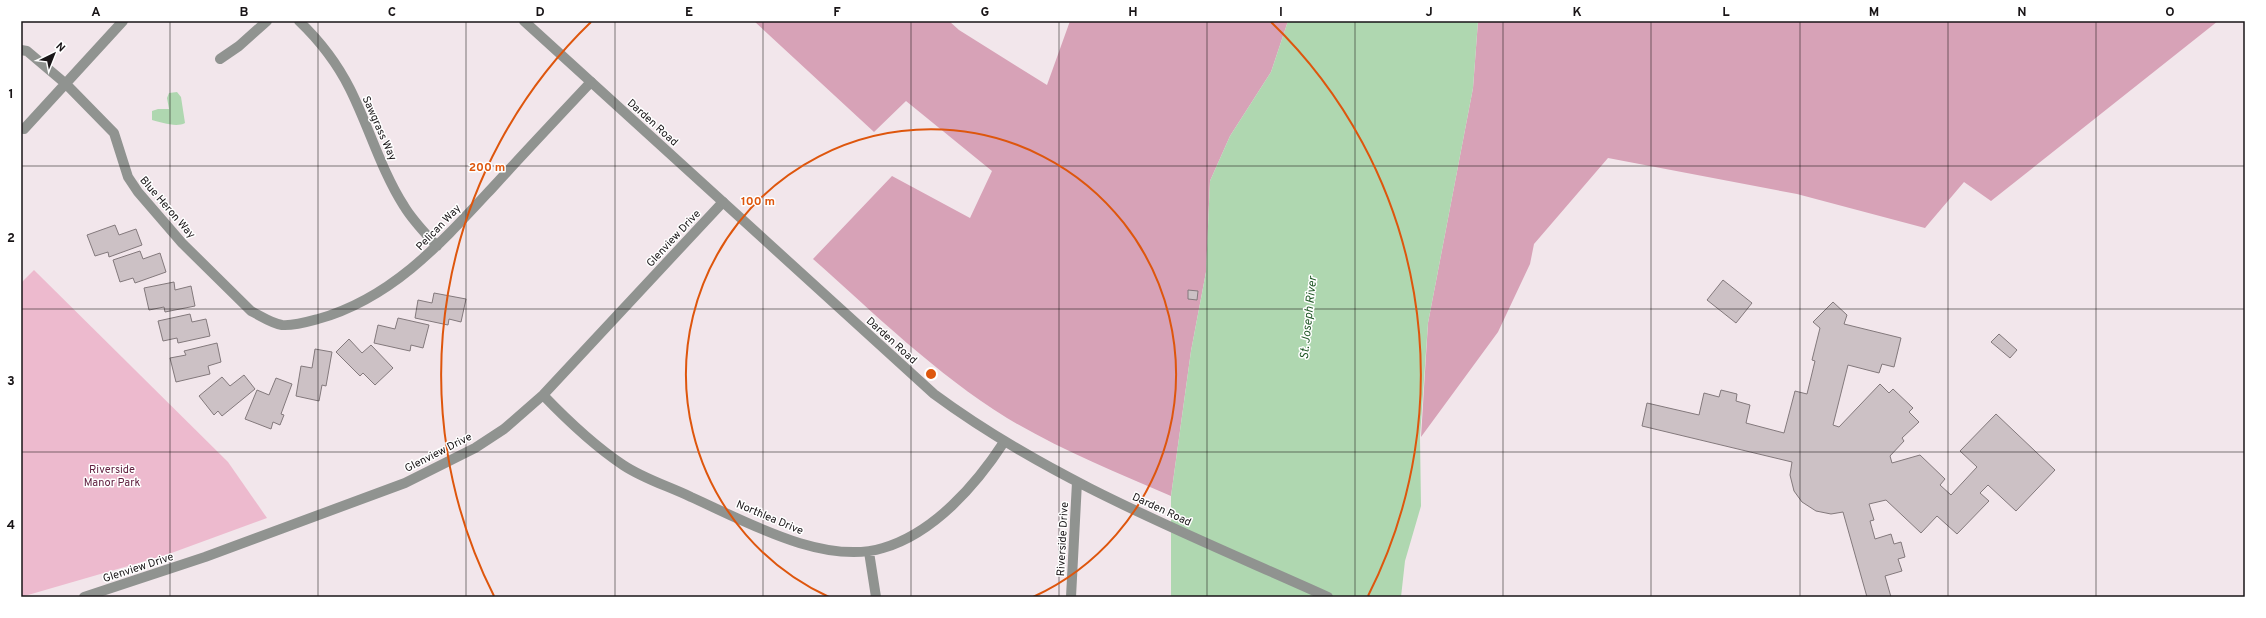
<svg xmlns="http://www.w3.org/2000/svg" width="2266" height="618" font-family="Overpass,sans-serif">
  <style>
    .green { fill: #edbace }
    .forest { fill: #d7a2b7 }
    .water { fill: #afd7b0 }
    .building { fill: #ccc1c5; stroke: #83797c }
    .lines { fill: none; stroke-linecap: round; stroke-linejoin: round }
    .minor { stroke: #909390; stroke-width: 10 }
    .tertiary { stroke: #909390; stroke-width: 10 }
    .grid { fill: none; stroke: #191517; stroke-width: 1; stroke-opacity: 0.55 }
    .ring { fill: none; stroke: #de560d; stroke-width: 2 }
    .labels { text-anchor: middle; stroke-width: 3; stroke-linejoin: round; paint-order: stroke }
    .street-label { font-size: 11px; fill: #191517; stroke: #fff }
    .park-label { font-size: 11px; fill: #612140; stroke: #fff }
    .water-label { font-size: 12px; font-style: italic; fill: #215827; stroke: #fff }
    .centre { fill: #de560d; stroke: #fff; stroke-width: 2 }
    .ring-label { font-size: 12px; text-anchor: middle; font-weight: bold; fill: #de560d; stroke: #fff; stroke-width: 3; stroke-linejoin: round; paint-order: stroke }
    .neatline { fill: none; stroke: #191517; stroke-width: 1.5 }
    .grid-label { font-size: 13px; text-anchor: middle; font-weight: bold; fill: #191517 }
  </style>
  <rect width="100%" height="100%" fill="#f2e6eb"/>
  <!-- green -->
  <path class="green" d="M34 270 228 462 267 518 166 555 21 597V283Z"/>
  <!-- forest -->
  <path class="forest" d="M754 21H949L959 30 1047 85 1070 21H1288L1271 72 1230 136 1210 181 1206 272 1191 351 1171 496C1115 472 1059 449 1007 418 936 374 875 314 813 259L892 176 970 218 992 171 906 101 874 132Z
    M1478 21H2218L1991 201 1964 182 1925 228 1797 194 1608 158 1534 244 1530 264 1498 332 1421 437 1428 323 1473 88Z"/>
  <!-- water -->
  <path class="water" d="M1288 21H1478L1473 88 1428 323 1420 437 1421 506 1405 561 1401 597H1171V496L1191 351 1206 272 1210 181 1230 136 1271 72Z
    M177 92 181 97 185 123C176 128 161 122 152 120V111L158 109H169L167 98 169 93Z"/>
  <!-- building -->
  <path class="building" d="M115 225 119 235 136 229 142 245 109 257 108 252 95 256 87 235Z
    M140 251 143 259 160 253 166 272 135 283 133 278 120 282 113 260Z
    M1723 280 1752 303 1736 323 1707 300Z
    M174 282 175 290 191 286 195 306 165 312 164 307 149 310 144 288Z
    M1188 290 1198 291 1197 300 1188 299Z
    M434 293 466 299 461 322 449 319 448 325 415 318 418 300 432 303Z
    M1833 302 1847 315 1844 324 1901 338 1894 367 1882 364 1879 373 1848 365 1833 425 1839 427 1880 384 1889 393 1893 389 1913 408 1909 412 1919 422 1902 438 1904 441 1890 456 1892 463 1920 455 1945 479 1940 485 1951 495 1977 467 1960 451 1996 414 2055 470 2016 511 1988 485 1980 493 1989 501 1957 534 1937 516 1921 533 1886 500 1869 504 1874 520 1870 521 1875 539 1891 534 1894 544 1901 542 1905 557 1898 559 1902 571 1885 576 1891 597H1867L1843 512 1831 514 1816 511 1802 502 1794 491 1790 475 1792 462 1642 426 1647 403 1699 415 1704 393 1719 397 1721 390 1737 394 1736 401 1750 405 1746 423 1784 433 1795 391 1807 394 1815 361 1812 360 1820 328 1813 322Z
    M190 314 192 322 206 319 210 336 178 343 177 338 163 341 158 321Z
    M398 318 429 325 423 348 411 345 410 351 374 343 378 325 395 329Z
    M1999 334 2017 350 2010 358 1991 342Z
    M349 339 362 353 371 345 393 368 375 385 363 373 360 376 336 352Z
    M217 343 221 362 208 366 210 374 176 382 170 358 186 355 184 351Z
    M315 349 332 352 326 386 322 385 319 401 296 396 301 366 312 368Z
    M244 375 255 389 222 416 218 411 214 415 199 396 222 377 230 386Z
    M276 378 292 384 281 414 284 415 280 425 273 422 271 429 245 419 257 390 269 395Z"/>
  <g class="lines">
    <!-- minor -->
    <path class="minor" d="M299 21C320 41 337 63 350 89 369 127 381 170 404 206 413 221 425 233 437 246
      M21 50 27 51 66 84 114 133 128 177 138 192 182 243 251 311C261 316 271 323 282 325 293 326 307 322 318 319 393 298 443 241 494 186 526 151 559 116 591 82
      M220 59 239 46 267 21
      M24 129 123 21
      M543 395C568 421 593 445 623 465 644 479 668 486 691 497 745 521 824 566 883 548 934 533 976 485 1004 442
      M869 552 876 597
      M84 597 205 557 405 483 475 448 504 429 543 395 723 202"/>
    <!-- tertiary -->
    <path class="tertiary" d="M524 21 934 394C1053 482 1193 536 1328 597
      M1071 597 1077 482"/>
  </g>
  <!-- grid -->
  <path class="grid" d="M170 21V597M318 21V597M466 21V597M615 21V597M763 21V597M911 21V597M1059 21V597M1207 21V597M1355 21V597M1503 21V597M1651 21V597M1800 21V597M1948 21V597M2096 21V597M21 166H2245M21 309H2245M21 452H2245"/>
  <!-- distance rings -->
  <g class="ring">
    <path d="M829 597A245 245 0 1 1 1033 597"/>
    <path d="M494 596A490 490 0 0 1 591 22M1271 22A490 490 0 0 1 1368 596"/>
  </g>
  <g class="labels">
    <!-- street labels -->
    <g class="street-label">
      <text transform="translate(653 122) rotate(42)" y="4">Darden Road</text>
      <text transform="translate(380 128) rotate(66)" y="4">Sawgrass Way</text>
      <text transform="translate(168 207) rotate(49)" y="4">Blue Heron Way</text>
      <text transform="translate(438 227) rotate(-46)" y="4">Pelican Way</text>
      <text transform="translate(673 238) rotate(-47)" y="4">Glenview Drive</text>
      <text transform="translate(892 340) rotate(42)" y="4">Darden Road</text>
      <text transform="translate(438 452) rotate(-27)" y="4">Glenview Drive</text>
      <text transform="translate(1162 509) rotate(25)" y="4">Darden Road</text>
      <text transform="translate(770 517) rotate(23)" y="4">Northlea Drive</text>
      <text transform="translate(1062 539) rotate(-87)" y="4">Riverside Drive</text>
      <text transform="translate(138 567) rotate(-18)" y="4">Glenview Drive</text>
    </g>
    <!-- park labels -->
    <g class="park-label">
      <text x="112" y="473">Riverside<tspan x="112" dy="13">Manor Park</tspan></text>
    </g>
    <!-- water labels -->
    <g class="water-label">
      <text transform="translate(1308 318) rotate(-84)" y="4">St. Joseph River</text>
    </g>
  </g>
  <circle cx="931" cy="374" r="6" class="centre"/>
  <g class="ring-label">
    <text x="487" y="171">200 m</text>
    <text x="758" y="205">100 m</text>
  </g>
  <!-- border -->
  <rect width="2266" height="618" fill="none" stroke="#ffffff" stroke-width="44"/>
  <!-- north arrow -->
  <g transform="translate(54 54) rotate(43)" stroke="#ffffff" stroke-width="3" paint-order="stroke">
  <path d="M0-3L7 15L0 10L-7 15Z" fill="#191517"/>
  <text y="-6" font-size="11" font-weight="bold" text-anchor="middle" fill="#191517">N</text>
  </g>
  <rect x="22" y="22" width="2222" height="574" class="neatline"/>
  <g class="grid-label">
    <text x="96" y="16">A</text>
    <text x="244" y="16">B</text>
    <text x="392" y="16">C</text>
    <text x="540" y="16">D</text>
    <text x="689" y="16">E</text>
    <text x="837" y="16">F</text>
    <text x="985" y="16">G</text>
    <text x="1133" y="16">H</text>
    <text x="1281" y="16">I</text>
    <text x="1429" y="16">J</text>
    <text x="1577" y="16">K</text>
    <text x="1726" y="16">L</text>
    <text x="1874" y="16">M</text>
    <text x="2022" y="16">N</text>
    <text x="2170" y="16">O</text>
    <text x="11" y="98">1</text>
    <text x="11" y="242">2</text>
    <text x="11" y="385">3</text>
    <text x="11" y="529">4</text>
  </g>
</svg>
